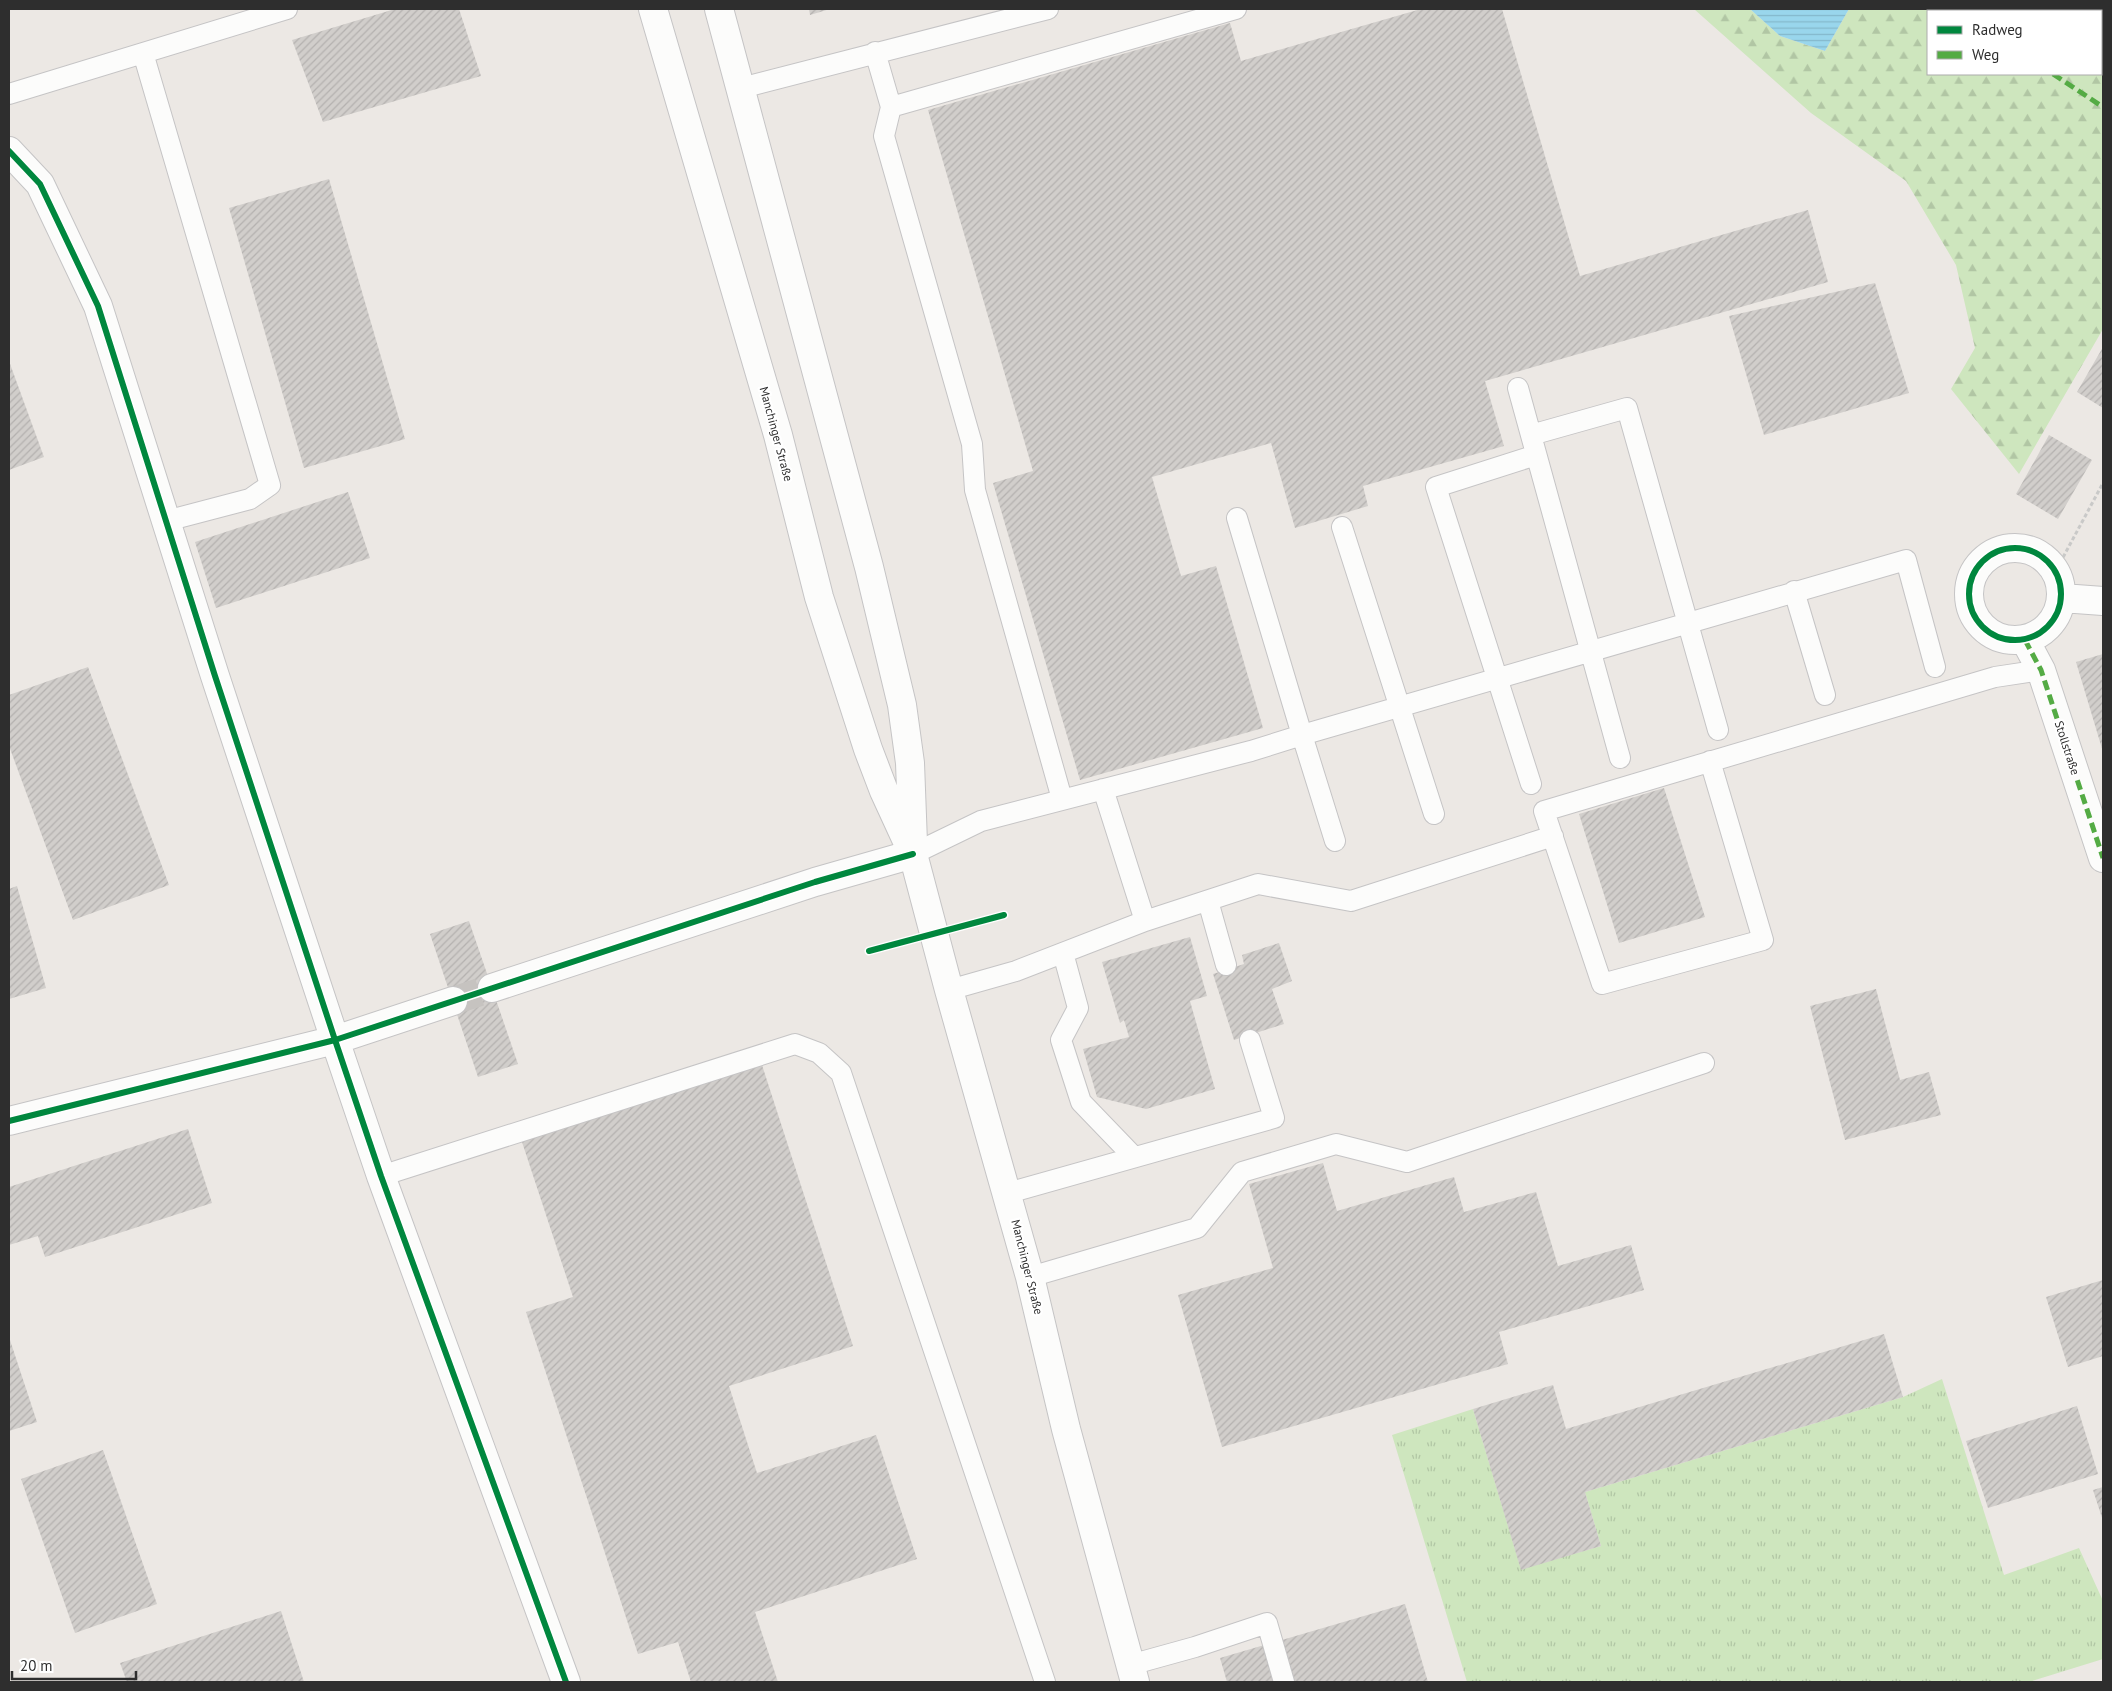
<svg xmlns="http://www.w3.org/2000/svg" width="2112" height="1691" font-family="'PT Sans',sans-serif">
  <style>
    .grass { fill: url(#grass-tufts) }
    .forest { fill: url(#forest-firs); fill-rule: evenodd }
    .water { fill: url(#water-rules) }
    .building { fill: url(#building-hatch) }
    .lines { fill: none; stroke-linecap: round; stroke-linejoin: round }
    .minor-tunnel { stroke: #c6c3c0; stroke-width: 28; stroke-dasharray: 28 14; stroke-linecap: butt }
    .service-casing { stroke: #c5c4c5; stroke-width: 22 }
    .minor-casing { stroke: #c5c4c5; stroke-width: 30 }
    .secondary-casing { stroke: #c5c4c5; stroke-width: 30 }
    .path { stroke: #c9c9c8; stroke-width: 3; stroke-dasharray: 4 2.5; stroke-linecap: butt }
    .service { stroke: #fcfcfb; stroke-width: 20 }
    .minor { stroke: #fcfcfb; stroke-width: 28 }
    .secondary { stroke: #fcfcfb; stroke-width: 28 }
    .quiet { stroke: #54ab44; stroke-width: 5; stroke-dasharray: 10 5; stroke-linecap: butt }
    .cycleway-casing { stroke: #fff; stroke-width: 9 }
    .cycleway { stroke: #00873e; stroke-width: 6 }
    .labels { text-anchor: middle; stroke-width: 4.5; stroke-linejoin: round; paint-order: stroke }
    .street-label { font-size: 12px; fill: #2e2e2e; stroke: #fff }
  </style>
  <defs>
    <pattern id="grass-tufts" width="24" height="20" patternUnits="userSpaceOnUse" patternTransform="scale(1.25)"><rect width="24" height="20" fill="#cee6be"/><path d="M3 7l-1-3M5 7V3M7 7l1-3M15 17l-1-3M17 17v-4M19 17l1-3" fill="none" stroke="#b1c6a4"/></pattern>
    <pattern id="forest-firs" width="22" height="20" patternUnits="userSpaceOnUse" patternTransform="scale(1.25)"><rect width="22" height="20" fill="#cee6be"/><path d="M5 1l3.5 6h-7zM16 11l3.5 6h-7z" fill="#b1c6a4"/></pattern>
    <pattern id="water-rules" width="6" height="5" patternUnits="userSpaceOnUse" patternTransform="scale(1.25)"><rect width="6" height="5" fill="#99d6ec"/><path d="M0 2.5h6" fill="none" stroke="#84b8cb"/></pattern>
    <pattern id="building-hatch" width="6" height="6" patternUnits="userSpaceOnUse" patternTransform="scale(1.25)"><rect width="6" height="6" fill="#d1cecb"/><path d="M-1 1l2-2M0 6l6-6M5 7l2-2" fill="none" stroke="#b4b1af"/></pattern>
  </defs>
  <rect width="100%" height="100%" fill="#ece8e4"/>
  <!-- grass -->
  <path class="grass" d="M1942 1379 2004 1575 2079 1548 2103 1601V1659L2029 1682H1467L1392 1435 1473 1409 1521 1569 1601 1546 1585 1492 1903 1397Z"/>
  <!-- forest -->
  <path class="forest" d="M1694 9H1750L1780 36 1825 51 1849 9H2103V329L2019 474 1951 389 1975 348 1956 265 1906 181 1811 113ZM1928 11H2101V74H1928Z"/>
  <!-- water -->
  <path class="water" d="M1750 9H1849L1825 51 1780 36Z"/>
  <!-- building -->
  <path class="building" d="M395 9H459L481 76 323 122 292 40Z
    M809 9H830L810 15Z
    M1421 9H1502L1580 276 1808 210 1828 282 1485 381 1504 446 1363 486 1368 506 1295 528 1271 443 1152 477 1181 576 1216 566 1263 728 1080 780 993 483 1033 471 928 110 1230 23 1241 61Z
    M329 179 405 439 304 468 229 208Z
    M1875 283 1909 393 1764 435 1729 316Z
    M2103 347V408L2077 392Z
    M9 361 44 457 9 470Z
    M2049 435 2092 460 2058 519 2016 494Z
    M348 492 370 558 216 608 195 542Z
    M2103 654V752L2076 662Z
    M88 667 169 885 73 920 9 746V695Z
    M1664 788 1705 917 1619 943 1579 814Z
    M17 886 46 988 9 999V889Z
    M469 921 518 1064 478 1077 430 934Z
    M1190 937 1207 996 1190 1001 1215 1089 1146 1109 1097 1097 1083 1049 1129 1037 1124 1020 1120 1023 1102 962Z
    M1279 943 1292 981 1272 989 1284 1024 1234 1040 1213 974 1244 964 1242 955Z
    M1876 989 1900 1080 1929 1072 1941 1115 1845 1140 1810 1006Z
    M761 1062 853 1346 729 1386 757 1473 876 1435 917 1559 755 1612 778 1682H691L678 1642 638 1654 526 1312 573 1297 521 1139Z
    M188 1129 212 1203 45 1257 38 1236 9 1245V1187Z
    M1323 1163 1337 1211 1454 1177 1464 1212 1536 1192 1558 1266 1631 1245 1644 1290 1499 1332 1508 1364 1222 1447 1178 1295 1273 1268 1249 1184Z
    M2103 1280V1356L2068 1367 2046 1297Z
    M1884 1334 1903 1397 1585 1492 1601 1546 1521 1570 1473 1409 1553 1385 1566 1429Z
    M9 1337 37 1422 9 1431Z
    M2077 1406 2098 1474 1988 1508 1966 1441Z
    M103 1450 157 1604 75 1633 21 1479Z
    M2103 1487V1521L2093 1490Z
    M1405 1604 1428 1682H1227L1220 1658Z
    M281 1611 304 1682H127L120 1663Z"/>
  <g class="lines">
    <!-- minor-tunnel -->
    <path class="minor-tunnel" d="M453 1001 492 988"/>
    <!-- service casing -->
    <g class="service-casing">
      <path id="service" d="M875 52 891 107 884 136 972 444 975 490 1062 799
        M143 53 270 485 250 499 166 521
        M741 88 1048 9
        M9 94 287 9
        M891 107 1236 9
        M1518 388 1620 758
        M1531 435 1627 408 1718 730
        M1342 527 1434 814
        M1794 591 1825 695
        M1710 761 1763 940 1602 984 1544 811 1995 677 2041 670
        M1531 784 1436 487 1536 455
        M1103 789 1145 921
        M1335 841 1302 735 1906 560 1935 667
        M913 854 981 821 1251 751 1302 735 1237 518
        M1208 901 1226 965
        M1063 953 1078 1008 1061 1040 1081 1102 1133 1156
        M949 990 1016 971 1145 921 1258 884 1351 901 1553 836
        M381 1176 795 1044 819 1053 841 1073 1045 1682
        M1008 1193 1274 1118 1250 1040
        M1030 1277 1197 1228 1242 1172 1336 1144 1407 1162 1704 1063
        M1130 1665 1195 1647 1267 1623 1284 1682"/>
    </g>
    <!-- minor casing -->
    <g class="minor-casing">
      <path id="minor" d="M9 151 40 184 98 306 215 676 335 1040 381 1176 566 1682
        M1969 594a46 46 0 1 1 92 0a46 46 0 1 1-92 0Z
        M2062 598 2103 601
        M2025 640 2041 670 2103 858
        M492 988 815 882 913 854
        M9 1121 335 1040 453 1001"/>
    </g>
    <!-- secondary casing -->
    <g class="secondary-casing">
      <path id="secondary" d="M653 9 778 435 819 597 868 749 884 791 913 854 949 990 1030 1277 1066 1429 1135 1682
        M719 9 869 567 902 705 910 763 913 843"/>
    </g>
    <!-- path -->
    <path class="path" d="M2060 563 2103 483"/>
    <!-- service -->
    <use href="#service" class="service"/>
    <!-- minor -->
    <use href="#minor" class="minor"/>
    <!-- secondary -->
    <use href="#secondary" class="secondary"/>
    <!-- quiet -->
    <path class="quiet" d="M1961 9 1964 11
      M2053 74 2103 107
      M2025 640 2041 670 2103 858"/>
    <!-- cycleway casing -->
    <g class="cycleway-casing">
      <path id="cycleway" d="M9 151 40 184 98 306 215 676 335 1040 381 1176 566 1682
        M1969 594a46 46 0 1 1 92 0a46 46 0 1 1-92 0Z
        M869 951 1004 915
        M9 1121 335 1040 815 882 913 854"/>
    </g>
    <!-- cycleway -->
    <use href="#cycleway" class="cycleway"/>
  </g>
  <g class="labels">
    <!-- street labels -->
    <g class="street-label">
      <text transform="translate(776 434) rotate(75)" y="4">Manchinger Straße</text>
      <text transform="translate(2067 748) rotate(72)" y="4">Stollstraße</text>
      <text transform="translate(1027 1267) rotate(76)" y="4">Manchinger Straße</text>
    </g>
  </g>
  <!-- border -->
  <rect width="2112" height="1691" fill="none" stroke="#2e2e2e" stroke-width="20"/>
  <!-- legend -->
  <rect x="1927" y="10" width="175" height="65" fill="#ffffff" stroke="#ababab"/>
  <rect x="1937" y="26" width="25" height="8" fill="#00873e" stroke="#ababab"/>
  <text x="1972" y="35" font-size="15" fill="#2e2e2e">Radweg</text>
  <rect x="1937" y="51" width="25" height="8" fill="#54ab44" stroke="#ababab"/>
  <text x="1972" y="60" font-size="15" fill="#2e2e2e">Weg</text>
  <!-- scale -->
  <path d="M12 1671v8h124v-8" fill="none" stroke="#2e2e2e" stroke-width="2.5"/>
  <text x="20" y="1671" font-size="15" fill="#2e2e2e" stroke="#ffffff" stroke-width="4" paint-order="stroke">20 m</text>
</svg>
